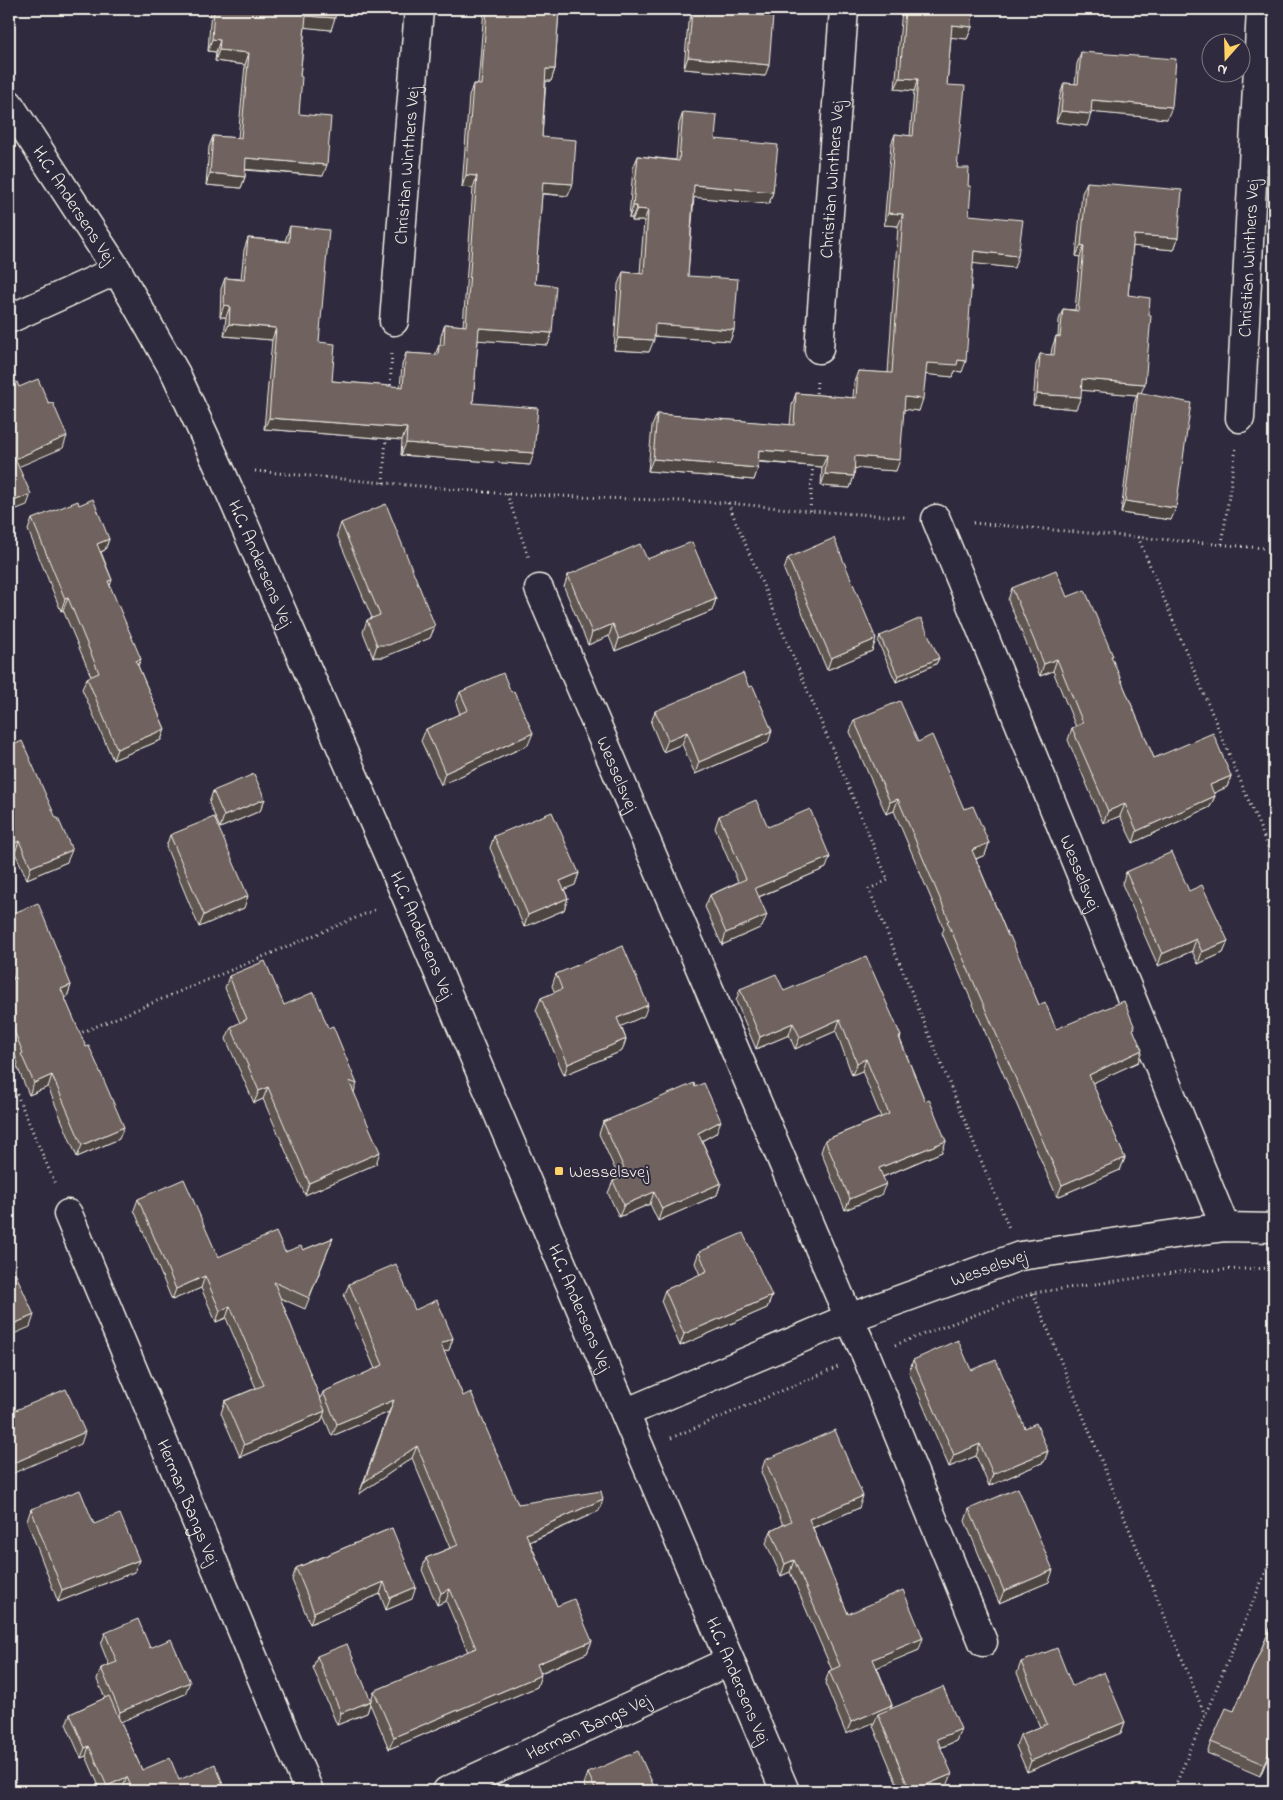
<svg xmlns="http://www.w3.org/2000/svg" width="1283" height="1800" font-family="'Indie Flower',sans-serif">
  <style>
    .lines { fill: none; stroke-linecap: round; stroke-linejoin: round }
    .street-casing { stroke: #f4f1e8; stroke-width: 31 }
    .secondary-casing { stroke: #f4f1e8; stroke-width: 31 }
    .path { stroke: #f4f1e8; stroke-width: 3; stroke-dasharray: 1 4; stroke-linecap: butt }
    .street { stroke: #2f2a3d; stroke-width: 28 }
    .secondary { stroke: #2f2a3d; stroke-width: 28 }
    .wall { fill: #5f5551; stroke: #f4f1e8 }
    .shaded-wall { fill: #4e4542; stroke: #f4f1e8 }
    .building { fill: #6f635e; stroke: #f4f1e8 }
    .poi-dot { fill: #ffd166; stroke: #2f2a3d; stroke-width: 2 }
    .labels { text-anchor: middle; stroke-width: 4; stroke-linejoin: round; paint-order: stroke }
    .street-label { font-size: 18px; fill: #f4f1e8; stroke: #2f2a3d }
    .poi-label { font-size: 18px; fill: #f4f1e8; stroke: #2f2a3d; text-anchor: start }
  </style>
  <rect width="100%" height="100%" fill="#2f2a3d"/>
  <filter id="ink" filterUnits="userSpaceOnUse"><feTurbulence type="fractalNoise" baseFrequency=".02" numOctaves="2"/><feDisplacementMap in="SourceGraphic" scale="10" xChannelSelector="R" yChannelSelector="G"/><feConvolveMatrix kernelMatrix="1 2 1 2 8 2 1 2 1" color-interpolation-filters="sRGB"/></filter>
  <g filter="url(#ink)">
    <g class="lines">
      <!-- street casing -->
      <g class="street-casing">
        <g id="street">
          <path d="M9 319 117 270"/>
          <path id="s1" d="M394 321 419 9"/>
          <path id="s2" d="M819 349 844 9"/>
          <path id="s3" d="M1240 418 1261 9"/>
          <path id="s4" d="M936 519 1225 1227"/>
          <path id="s5" d="M539 589 849 1318 866 1355 983 1642"/>
          <path id="s6" d="M68 1214 309 1791"/>
          <path id="s7" d="M625 1413 849 1318 1020 1256 1225 1227 1274 1228"/>
          <path id="s8" d="M447 1791 730 1661"/>
        </g>
      </g>
      <!-- secondary casing -->
      <g class="secondary-casing">
        <g id="secondary">
          <path id="s9" d="M9 104 117 270 176 374 223 476 406 896 785 1791"/>
        </g>
      </g>
      <!-- path -->
      <path class="path" d="M390 390 392 351
        M816 398 817 380
        M255 471 507 494 728 503 810 511 905 517
        M383 483 386 436
        M507 494 529 559
        M728 503 888 880 869 889 1009 1228
        M810 511 813 462
        M973 523 1274 549
        M1138 537 1274 861
        M1222 544 1236 448
        M78 1034 377 909
        M9 1064 20 1059
        M9 1076 56 1186
        M1033 1293 1205 1715
        M895 1345 1033 1293 1186 1271 1274 1268
        M671 1438 838 1367
        M1173 1791 1274 1552"/>
      <!-- street -->
      <use href="#street" class="street"/>
      <!-- secondary -->
      <use href="#secondary" class="secondary"/>
    </g>
    <!-- wall -->
    <path class="wall" d="M211 9H336L331 30 305 27 300 76 299 114 323 176 245 170V177L241 188 206 185 209 147 213 136 238 138 245 65 215 61 216 52 208 51Z
      M484 9H559L555 69 551 81H546L542 137 568 196 542 194 535 284 548 345 478 340 473 403 530 465 401 455 402 440 264 429 272 340 224 336 226 317H220L221 289 225 278 241 279 244 250 248 238 285 241 290 226 319 342 332 381 400 387 402 365 406 353 435 355 439 345H440L441 336 445 324 463 326 473 188 462 187 469 96 473 84H478Z
      M694 9H728L727 12 765 76 684 69 688 23Z
      M902 9H973L972 27 967 39 951 37 947 85 957 168 968 186 969 215 1014 268 973 263 962 372 955 371 953 377 926 374 919 411 904 409 896 471 855 468 854 476 850 488 821 486 822 467 758 462V468L754 480 648 471 652 426 657 414 790 425 792 405 796 393 853 398 854 382 858 371 888 373 898 226 884 225 891 145 895 134 910 136 914 91 895 89Z
      M1081 52 1167 119 1091 112 1087 126 1056 122 1060 95 1064 83 1075 84 1077 64Z
      M683 112 715 139 773 192 769 204 694 197 688 276 734 330 730 341 654 336 649 352 614 350 618 284 623 272 640 273 644 221H632V218H629L633 168 638 156 676 160 679 124Z
      M1087 182 1178 238 1174 250 1133 246 1128 295 1141 393 1171 520 1121 513 1134 404 1137 395 1081 390 1076 409 1033 405 1036 365 1040 354 1051 355 1052 348 1056 336H1058L1059 320 1063 309 1075 310 1080 257 1076 256 1082 193Z
      M79 505 109 539 105 550 101 552 112 580 110 586 138 666 165 729 161 740 113 760 82 689 87 678 91 676 63 610 61 611 28 530 32 519Z
      M341 523 435 626 430 638 384 657H373L363 632 367 620 372 618 337 535Z
      M788 558 876 639 872 651 827 670 784 570Z
      M647 559 716 599 712 611 615 651 609 636 588 645 564 587 568 575Z
      M1012 588 1067 597 1112 659 1154 758 1231 776 1227 787 1214 793 1215 796 1210 807 1133 843 1120 816 1103 823 1068 740 1072 728 1076 727 1053 671 1040 676 1008 600Z
      M880 636 939 658 936 664 896 682 878 642Z
      M460 692 528 745 441 785 421 741 426 729 460 714 456 703Z
      M655 711 768 743 695 774 682 744 663 752 651 723Z
      M854 720 918 742 964 809 989 843 985 855 976 859 1008 936 1039 1005 1056 1029 1134 1031 1138 1062 1092 1083 1125 1158 1120 1170 1057 1197 942 933 944 929 894 811 886 814 850 732Z
      M9 747 67 862 27 879 15 853 9 856Z
      M213 791 265 799 260 811 220 828 209 803Z
      M719 816 768 827 826 868 759 897 762 927 722 945 705 907 710 895 738 882 715 828Z
      M170 835 244 908 199 927 166 847Z
      M494 836 579 873 575 885 564 889 568 898 564 910 524 927 490 848Z
      M1126 872 1228 941 1223 953 1198 964 1192 951 1158 966 1122 884Z
      M9 915 71 985 67 997 65 998 119 1139 77 1157 48 1087 29 1095 17 1066 18 1063 9 1041Z
      M556 974 644 1016 621 1026 626 1039 622 1051 564 1075 536 1010 541 998 555 993 552 986Z
      M229 976 328 1028 357 1084 354 1092 376 1164 305 1195 263 1099 254 1103 226 1039 231 1027 240 1023 225 988Z
      M740 989 784 991 901 1036 900 1039 925 1101 946 1141 942 1152 883 1177 881 1195 845 1210 821 1152 825 1140 881 1117 862 1071 852 1075 836 1031 795 1049 789 1035 756 1049 736 1001Z
      M695 1087 716 1133 702 1141 721 1183 717 1195 658 1221 650 1204 619 1217 608 1193 613 1181 619 1178 599 1134 603 1122Z
      M138 1199 218 1257 303 1250 333 1238 305 1309 280 1298 320 1399 323 1392 375 1369 344 1296 349 1284 415 1310 453 1338 449 1350 444 1352 463 1396 518 1504 599 1511 530 1542 557 1606 592 1641 587 1653 541 1673 537 1687 389 1749 370 1704 367 1713 337 1725 313 1668 317 1656 371 1700 374 1691 468 1652 446 1601 437 1605 422 1570 426 1558 450 1548 412 1458 359 1494 389 1412 332 1436 323 1415 321 1422 240 1457 221 1413 225 1401 256 1388 226 1318 216 1322 201 1288 172 1300 134 1210Z
      M699 1252 772 1296 767 1308 680 1346 661 1301 665 1290 700 1275 695 1263Z
      M913 1360 971 1370 1025 1428 1048 1451 1044 1462 989 1486 976 1456 949 1467 909 1372Z
      M765 1460 859 1508 813 1528 848 1614 919 1650 877 1667 892 1705 891 1709 961 1729 956 1741 940 1748 947 1786 935 1791H900L873 1726 875 1722 846 1734 825 1683 829 1671 832 1670 790 1572 781 1576 766 1543 771 1531 783 1525 761 1472Z
      M31 1509 94 1524 139 1560 134 1572 58 1602 27 1521Z
      M969 1509 1049 1582 999 1603 965 1521Z
      M392 1528 412 1599 386 1610 380 1594 310 1624 292 1580 296 1568Z
      M1274 1606V1616L1271 1615Z
      M1274 1620V1749L1272 1748 1260 1776 1207 1753 1211 1742 1234 1711Z
      M105 1633 150 1648 185 1694 120 1722 142 1770 179 1780 226 1791H125L123 1787 114 1791H101L86 1756 81 1758 66 1724 70 1714 105 1698 97 1680 101 1668 109 1665 101 1645Z
      M1021 1662 1125 1722 1121 1733 1027 1772 1016 1746 1020 1735 1040 1727 1017 1673Z
      M588 1773 656 1791H586L584 1785Z"/>
    <!-- shaded-wall -->
    <path class="shaded-wall" d="M306 16 335 18 331 30 301 27Z
      M952 25 972 27 967 39 947 37Z
      M212 39 220 40 216 52 208 51Z
      M219 50 249 53 245 65 215 61Z
      M688 57 769 65 765 76 684 69Z
      M546 69H555L551 81H542Z
      M900 78 918 79 914 91 895 89Z
      M1092 100 1172 107 1167 119 1088 112Z
      M1061 111 1091 114 1087 126 1056 122Z
      M246 158 327 165 323 176 242 169Z
      M210 173 245 177 241 188 206 185Z
      M466 175 477 176 473 188 462 187Z
      M543 182 573 184 568 196 539 193Z
      M694 185 773 192 769 204 690 197Z
      M633 206H637L632 218H629Z
      M637 209 648 210 644 221H632Z
      M888 213 903 214 898 226 884 225Z
      M1134 235 1178 238 1174 250 1130 246Z
      M1081 245 1084 246 1080 257 1076 256Z
      M974 251 1018 256 1014 268 970 263Z
      M224 305 230 306 226 317H220Z
      M229 324 276 328 272 340 224 336Z
      M655 324 734 330 730 341 651 336Z
      M479 328 552 333 548 345 475 340Z
      M618 338 654 340 649 352 614 350Z
      M958 360 966 361 962 372 955 371 953 377 922 374 927 363Z
      M1082 379 1145 384 1140 395 1138 392 1137 395 1078 390Z
      M1037 394 1081 397 1076 409 1033 405Z
      M905 397 923 399 919 411 901 409Z
      M269 418 407 428 402 440 264 429Z
      M67 436 63 448 11 470 15 459Z
      M406 443 534 453 530 465 401 455Z
      M759 450 827 455 822 467 755 461Z
      M855 456 900 460 896 471 851 468Z
      M653 459 758 468 754 480 648 471Z
      M825 474 854 476 850 488 821 486Z
      M31 494 27 505 9 512V503Z
      M1125 501 1176 508 1171 520 1121 513Z
      M109 539 105 550 93 555 97 544Z
      M68 598 63 610 61 611 65 599Z
      M716 599 712 611 615 651 619 639Z
      M613 624 609 636 588 645 592 633Z
      M435 626 430 638 384 657H373L377 645Z
      M876 639 872 651 827 670 831 658Z
      M939 658 936 664 896 682 898 676Z
      M141 659 136 671V661Z
      M1057 659 1053 671 1040 676 1044 664Z
      M165 729 161 740 113 760 117 749Z
      M772 731 768 743 695 774 699 762Z
      M687 732 682 744 663 752 668 740Z
      M533 733 528 745 441 785 445 773Z
      M1231 776 1227 787 1205 797 1210 785Z
      M1215 796 1210 807 1133 843 1137 831Z
      M265 799 260 811 220 828 224 816Z
      M898 799 894 811 886 814 890 802Z
      M1125 804 1120 816 1103 823 1108 811Z
      M19 841 15 853 9 856V846Z
      M989 843 985 855 968 862 972 850Z
      M72 850 67 862 27 879 31 867Z
      M830 857 826 868 751 900 755 888Z
      M579 873 575 885 556 893 560 881Z
      M248 896 244 908 199 927 204 915Z
      M568 898 564 910 524 927 528 915Z
      M767 915 762 927 722 945 726 933Z
      M1196 939 1192 951 1158 966 1162 954Z
      M1228 941 1223 953 1198 964 1202 952Z
      M71 985 67 997 57 1001 61 989Z
      M648 1005 644 1016 613 1030 617 1018Z
      M840 1019 836 1031 795 1049 800 1037Z
      M793 1023 789 1035 756 1049 760 1037Z
      M626 1039 622 1051 564 1075 568 1064Z
      M1142 1050 1138 1062 1084 1087 1089 1075Z
      M866 1059 862 1071 852 1075 857 1063Z
      M52 1075 48 1087 29 1095 34 1083Z
      M268 1087 263 1099 254 1103 259 1091Z
      M721 1121 716 1133 694 1145 698 1133Z
      M124 1127 119 1139 77 1157 82 1145Z
      M946 1141 942 1152 875 1180 879 1168Z
      M380 1152 376 1164 305 1195 309 1183Z
      M1125 1158 1120 1170 1057 1197 1062 1185Z
      M721 1183 717 1195 658 1221 662 1209Z
      M886 1184 881 1195 845 1210 850 1199Z
      M654 1192 650 1204 619 1217 624 1205Z
      M205 1276 201 1288 172 1300 176 1289Z
      M772 1296 767 1308 680 1346 684 1334Z
      M230 1306 226 1318 216 1322 220 1311Z
      M34 1315 30 1327 9 1336V1326Z
      M453 1338 449 1350 436 1355 441 1344Z
      M394 1400 389 1412 332 1436 337 1424Z
      M325 1411 321 1422 240 1457 244 1445Z
      M85 1432 81 1444 9 1475V1465Z
      M980 1444 976 1456 949 1467 954 1455Z
      M417 1446 412 1458 359 1494 364 1482Z
      M1048 1451 1044 1462 989 1486 993 1474Z
      M863 1496 859 1508 805 1531 809 1519Z
      M603 1499 599 1511 522 1545 526 1534Z
      M139 1560 134 1572 58 1602 62 1590Z
      M794 1560 790 1572 781 1576 785 1564Z
      M1053 1570 1049 1582 999 1603 1004 1591Z
      M384 1582 380 1594 310 1624 314 1612Z
      M416 1587 412 1599 386 1610 390 1598Z
      M450 1589 446 1601 437 1605 441 1593Z
      M923 1638 919 1650 869 1671 873 1659Z
      M592 1641 587 1653 533 1676 537 1664Z
      M541 1675 537 1687 389 1749 394 1737Z
      M190 1682 185 1694 116 1724 120 1712Z
      M371 1701 367 1713 337 1725 341 1713Z
      M892 1705 888 1717 878 1714 875 1722 846 1734 851 1722Z
      M1125 1722 1121 1733 1027 1772 1031 1761Z
      M961 1729 956 1741 932 1751 937 1739Z
      M1274 1741 1272 1748 1260 1776 1264 1764Z
      M89 1746 86 1756 81 1758 85 1748Z
      M952 1774 947 1786 935 1791H912Z
      M127 1777 123 1787 114 1791H105L107 1786Z"/>
    <!-- building -->
    <path class="building" d="M214 9H336L335 18 306 16 300 76 302 77 299 114 331 117 327 165 246 158 245 177 210 173 213 136 241 138 249 53 219 50 220 40 212 39Z
      M487 9H559L555 69H546L542 137 576 140 573 184 543 182 535 284 556 286 552 333 479 328 473 403 538 408 534 453 406 443 407 428 269 418 276 328 229 324 230 306 224 305 225 278 244 280 248 238 289 242 290 226 329 230 319 342 335 344 332 381 403 387 406 353 438 355 439 345H444L445 324 466 326 477 176 466 175 473 84 481 85Z
      M697 9H728L727 12 773 16 769 65 688 57 692 11H697Z
      M905 9H973L972 27 952 25 947 85 965 86 957 168H969L968 186H971L969 215 1023 220 1018 256 974 251 966 361 958 360 957 365 927 363 923 399 905 397 900 460 855 456 854 476 825 474 827 455 759 450 758 468 653 459 657 414 794 425 796 393 856 398 858 371 892 373 903 214 888 213 895 134 913 136 918 79 900 78Z
      M1081 52 1176 59 1172 107 1092 100 1091 114 1061 111 1064 83 1078 84Z
      M683 112 717 115 715 139 778 145 773 192 694 185 688 276 738 279 734 330 655 324 654 340 618 338 623 272 644 274 648 210 637 209V206H633L638 156 679 161Z
      M1087 182 1182 190 1178 238 1134 235 1128 295 1150 298 1149 315 1151 316 1145 384 1082 379 1081 397 1037 394 1040 354 1054 355 1056 336 1060 337 1063 309 1078 311 1084 246 1081 245Z
      M38 379 49 404 53 403 67 436 15 459 31 494 9 503V386L17 382 19 387Z
      M1138 392 1191 403 1176 508 1125 501Z
      M93 499 109 539 97 544 112 580 108 581 141 659 136 661 165 729 117 749 87 678 99 673 68 598 65 599 32 519 78 501 79 505Z
      M386 504 435 626 389 645H377L367 620 380 615 341 523Z
      M834 538 876 639 831 658 788 558Z
      M692 542 716 599 619 639 613 624 592 633 568 575 640 544 647 559Z
      M1056 570 1067 597 1085 590 1113 656H1111L1154 758 1213 733 1231 776 1210 785 1215 796 1137 831 1125 804 1108 811 1072 728 1083 723 1057 659 1044 664 1012 588Z
      M921 618 939 658 898 676 880 636Z
      M503 673 511 692 514 691 533 733 445 773 426 729 468 710 460 692Z
      M743 673 749 687 753 686 772 731 699 762 687 732 668 740 655 711Z
      M900 701 918 742 932 735 964 809 973 806 989 843 972 850 1008 936H1010L1039 1005 1045 1002 1056 1029 1124 1001 1135 1028 1133 1029 1142 1050 1089 1075 1125 1158 1062 1185 947 921 949 920 898 799 890 802 854 720Z
      M22 741 56 818H58L72 850 31 867 19 841 9 846V747Z
      M254 774 265 799 224 816 213 791Z
      M756 800 768 827 810 809 830 857 755 888 767 915 726 933 710 895 746 879 719 816Z
      M552 812 579 873 560 881 568 898 528 915 494 836Z
      M214 817 248 896 204 915 170 835Z
      M1172 852 1189 891 1202 885 1228 941 1202 952 1196 939 1162 954 1126 872Z
      M38 903 71 985 61 989 86 1047 89 1046 124 1127 82 1145 52 1075 34 1083 21 1054 23 1053 9 1018V981L14 979 9 968V915Z
      M623 946 648 1005 617 1018 626 1039 568 1064 541 998 562 989 556 974Z
      M866 956 901 1036 899 1037 925 1101 929 1099 946 1141 879 1168 886 1184 850 1199 825 1140 889 1114 866 1059 857 1063 840 1019 800 1037 793 1023 760 1037 740 989 776 974 784 991Z
      M265 961 284 1005 314 992 328 1028 333 1026 357 1084 349 1081 380 1152 309 1183 268 1087 259 1091 231 1027 247 1019 229 976Z
      M694 1083 695 1087 704 1083 721 1121 698 1133 721 1183 662 1209 654 1192 624 1205 613 1181 627 1175 603 1122Z
      M184 1179 218 1257 276 1232 285 1252 301 1246 303 1250 333 1238 309 1298 274 1282 325 1411 244 1445 225 1401 264 1385 230 1306 220 1311 205 1276 176 1289 138 1199Z
      M743 1233 772 1296 684 1334 665 1290 707 1271 699 1252Z
      M9 1259 34 1315 9 1326Z
      M396 1264 415 1310 437 1300 453 1338 441 1344 463 1396 471 1392 518 1504 601 1491 603 1499 526 1534 557 1606 574 1599 592 1641 537 1664 541 1675 394 1737 374 1691 476 1648 450 1589 441 1593 426 1558 458 1545 417 1446 364 1482 394 1400 337 1424 323 1392 383 1365 349 1284Z
      M958 1340 971 1370 996 1360 1025 1428 1036 1423 1048 1451 993 1474 980 1444 954 1455 913 1360Z
      M66 1389 85 1432 9 1465V1413Z
      M835 1430 863 1496 809 1519 848 1614 903 1590 923 1638 873 1659 892 1705 851 1722 829 1671 840 1666 794 1560 785 1564 771 1531 791 1521 765 1460Z
      M1018 1488 1053 1570 1004 1591 969 1509Z
      M80 1490 94 1524 120 1514 139 1560 62 1590 31 1509Z
      M392 1528 416 1587 390 1598 384 1582 314 1612 296 1568Z
      M138 1619 150 1648 171 1639 190 1682 120 1712 101 1668 117 1662 105 1633Z
      M1274 1620V1741L1264 1764 1211 1742 1226 1708 1234 1711Z
      M347 1644 371 1701 341 1713 317 1656Z
      M1057 1648 1072 1686 1104 1672 1125 1722 1031 1761 1020 1735 1047 1724 1021 1662Z
      M943 1687 961 1729 937 1739 952 1774 912 1791H910L878 1714Z
      M109 1696 142 1770 170 1758 179 1780 215 1764 226 1791H133L127 1777 107 1786 89 1746 85 1748 70 1714Z
      M638 1751 656 1791H596L588 1773Z"/>
  </g>
  <!-- markers -->
  <rect class="poi-dot" x="554" y="1166" width="10" height="10" rx="2.5"/>
  <g class="labels">
    <!-- street labels -->
    <g class="street-label">
      <text dy="6" stroke="none"><textPath href="#s1" startOffset="156">Christian Winthers Vej</textPath></text>
      <text dy="6" stroke="none"><textPath href="#s2" startOffset="170">Christian Winthers Vej</textPath></text>
      <text dy="6" stroke="none"><textPath href="#s9" startOffset="120">H.C. Andersens Vej</textPath></text>
      <text dy="6" stroke="none"><textPath href="#s3" startOffset="160">Christian Winthers Vej</textPath></text>
      <text dy="6" stroke="none"><textPath href="#s9" startOffset="525">H.C. Andersens Vej</textPath></text>
      <text dy="6" stroke="none"><textPath href="#s5" startOffset="201">Wesselsvej</textPath></text>
      <text dy="6" stroke="none"><textPath href="#s4" startOffset="382">Wesselsvej</textPath></text>
      <text dy="6" stroke="none"><textPath href="#s9" startOffset="930">H.C. Andersens Vej</textPath></text>
      <text dy="6" stroke="none"><textPath href="#s7" startOffset="392">Wesselsvej</textPath></text>
      <text dy="6" stroke="none"><textPath href="#s9" startOffset="1335">H.C. Andersens Vej</textPath></text>
      <text dy="6" stroke="none"><textPath href="#s6" startOffset="312">Herman Bangs Vej</textPath></text>
      <text dy="6" stroke="none"><textPath href="#s9" startOffset="1740">H.C. Andersens Vej</textPath></text>
      <text dy="6" stroke="none"><textPath href="#s8" startOffset="155">Herman Bangs Vej</textPath></text>
    </g>
    <!-- poi labels -->
    <g class="poi-label">
      <text x="569" y="1177">Wesselsvej</text>
    </g>
  </g>
  <!-- margin -->
  <rect width="1283" height="1800" fill="none" stroke="#2f2a3d" stroke-width="30"/>
  <rect x="15" y="15" width="1253" height="1770" fill="none" stroke="#f4f1e8" stroke-width="2" filter="url(#ink)"/>
  <!-- north arrow -->
  <g transform="translate(1226 58) rotate(200)"><circle r="24" fill="#2f2a3d" stroke="#7e7a81"/>
  <path d="M0-4L9 19L0 12L-9 19Z" fill="#ffd166"/>
  <text y="-8" font-size="14" font-weight="bold" text-anchor="middle" fill="#f4f1e8">N</text>
  </g>
</svg>
